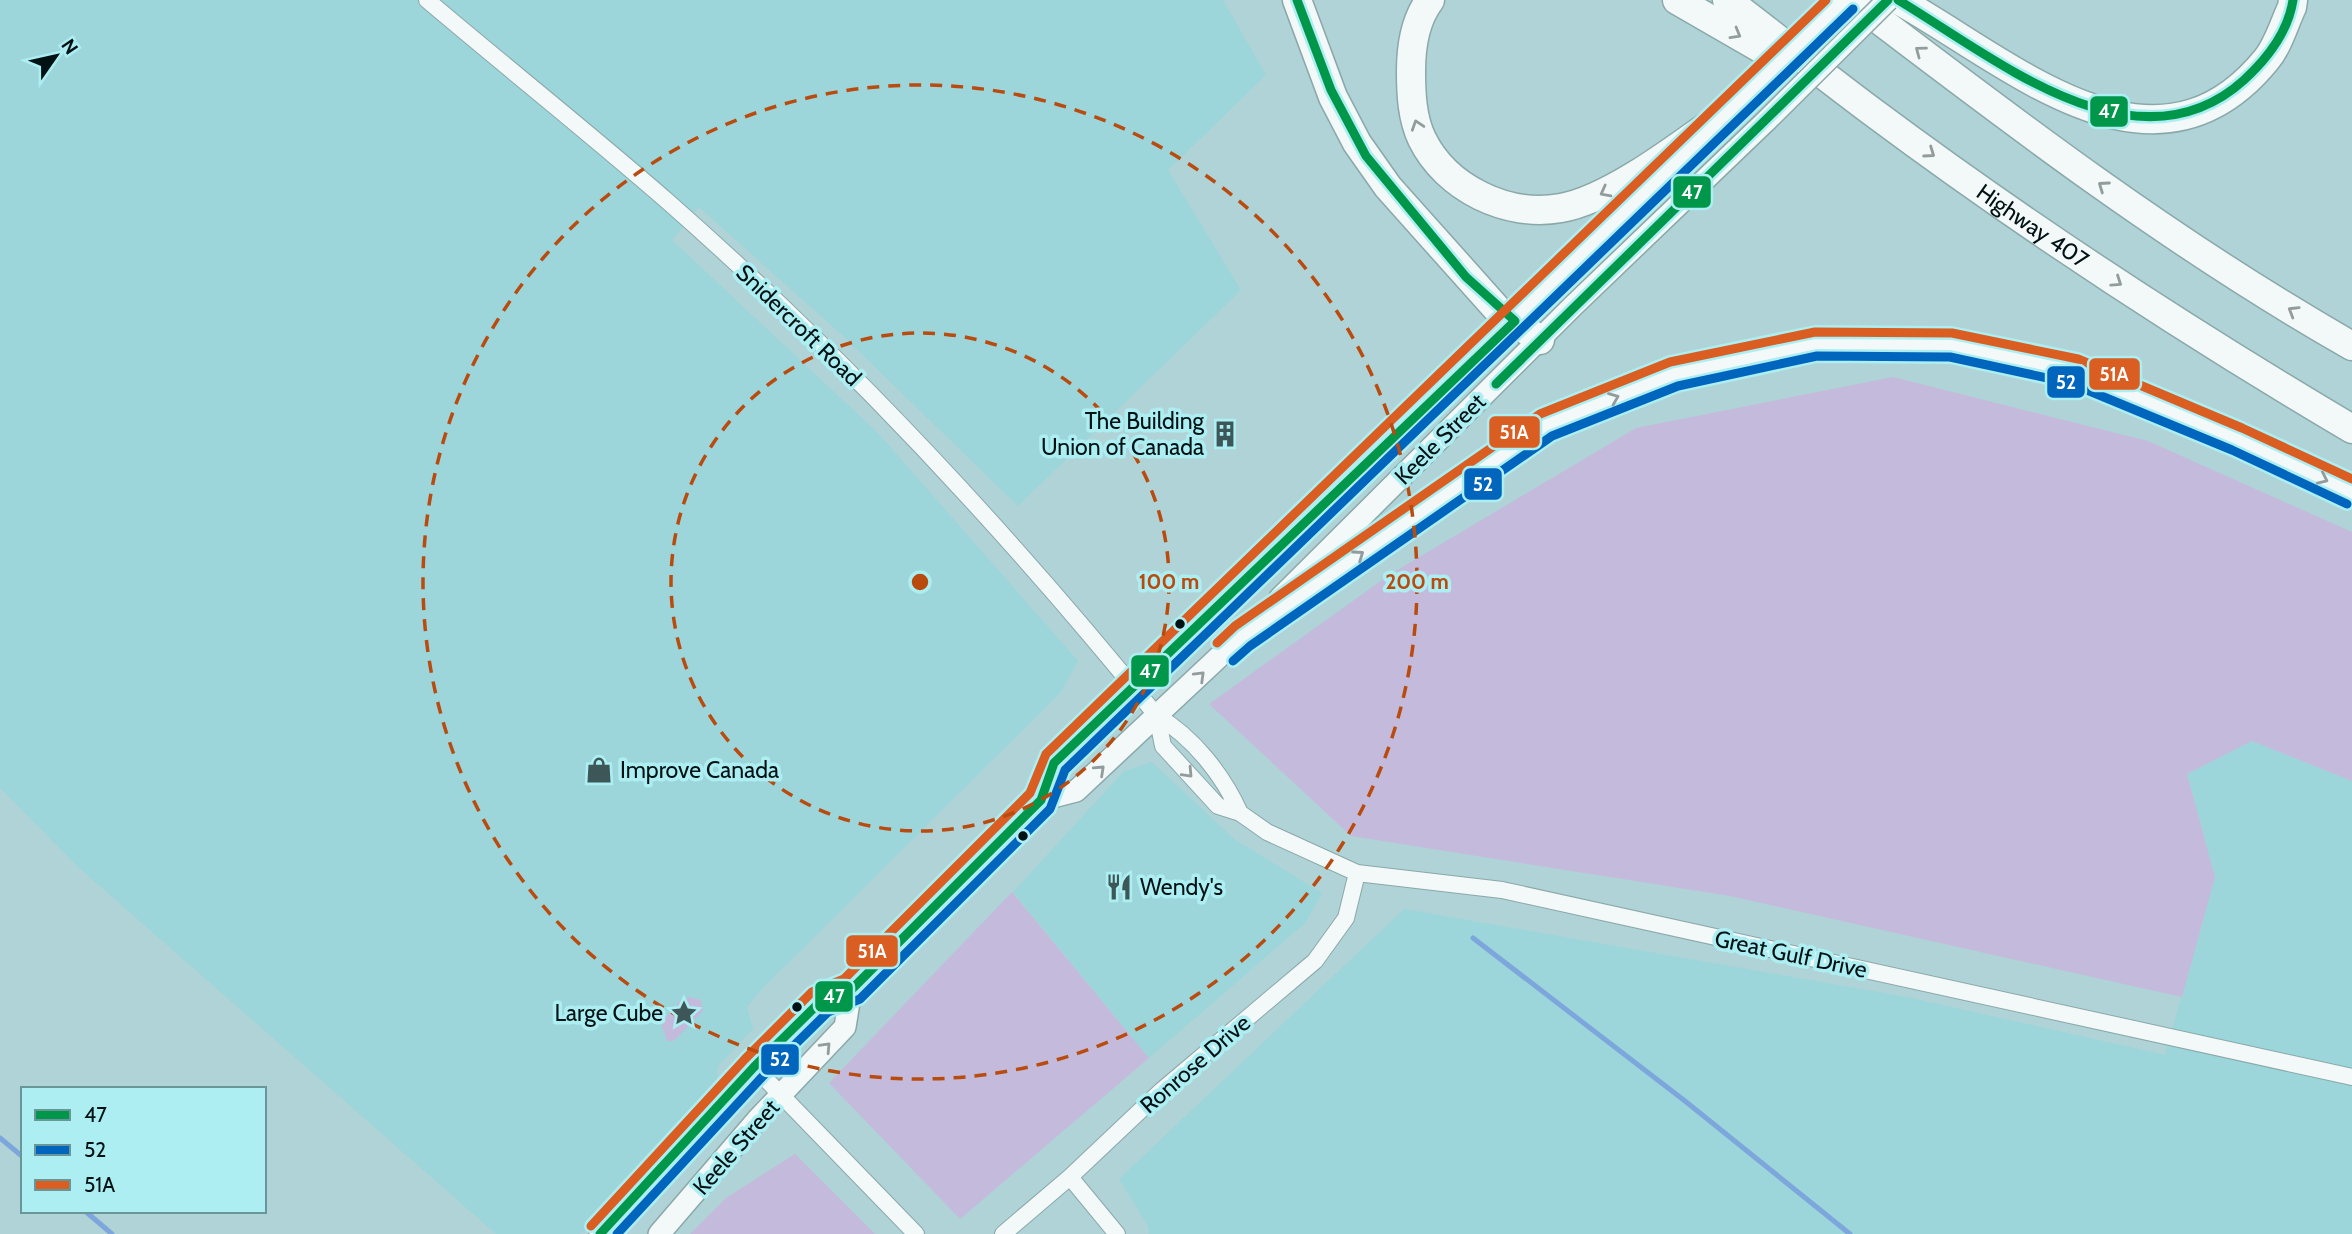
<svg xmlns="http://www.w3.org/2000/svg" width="2352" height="1234" font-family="Cabin,sans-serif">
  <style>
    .built { fill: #9cd6da }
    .green { fill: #c4bbdc }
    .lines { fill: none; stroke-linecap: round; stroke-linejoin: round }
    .stream { stroke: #7ca6dc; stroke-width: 5 }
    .minor-casing { stroke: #8ba8a9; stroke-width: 18 }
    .secondary-casing { stroke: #8ba8a9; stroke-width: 24 }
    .motorway-casing { stroke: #8ba8a9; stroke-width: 31 }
    .minor { stroke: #f3f8f9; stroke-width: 16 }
    .secondary { stroke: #f3f8f9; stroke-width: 21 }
    .motorway { stroke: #f3f8f9; stroke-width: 28 }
    .secondary-bridge-casing { stroke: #8ba8a9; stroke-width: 24; stroke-linecap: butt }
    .secondary-bridge { stroke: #f3f8f9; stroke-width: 21 }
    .bus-1-casing { stroke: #adeef2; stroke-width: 14 }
    .bus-2-casing { stroke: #adeef2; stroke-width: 14 }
    .bus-3-casing { stroke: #adeef2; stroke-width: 14 }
    .bus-1 { stroke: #00974b; stroke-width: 9 }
    .bus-2 { stroke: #0065bd; stroke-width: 9 }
    .bus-3 { stroke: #da5d21; stroke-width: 9 }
    .oneway { stroke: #929c9d }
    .ring { fill: none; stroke: #ba4b0e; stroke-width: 3.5; stroke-dasharray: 12 9 }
    .bus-dot { fill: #001214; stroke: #adeef2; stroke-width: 2.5 }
    .labels { text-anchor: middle; stroke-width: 7; stroke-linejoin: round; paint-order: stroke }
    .street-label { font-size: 23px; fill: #001214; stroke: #adeef2 }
    .poi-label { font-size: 23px; fill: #001214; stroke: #adeef2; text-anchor: end }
    .centre { fill: #ba4b0e; stroke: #adeef2; stroke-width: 3.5 }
    .ring-label { font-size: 21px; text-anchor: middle; font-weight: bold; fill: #ba4b0e; stroke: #adeef2; stroke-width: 7; stroke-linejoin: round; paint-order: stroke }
    .line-badge { stroke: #adeef2; stroke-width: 2.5 }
    .badge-label { font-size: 19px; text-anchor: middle; font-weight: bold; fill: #fff }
  </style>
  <rect width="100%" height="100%" fill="#afd3d6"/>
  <!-- built -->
  <path class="built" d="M0 0H1223L1266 75 1168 170 1241 290 1018 506 842 335 699 207 672 240 878 433 1078 661 1061 692 762 989 747 1007 753 1029 718 1066 716 1089 580 1234H496L78 867 0 788Z
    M2252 741 2352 781V1234H1149L1148 1226 1119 1179 1404 909 1907 997 2165 1055 2215 877 2187 774Z
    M1152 762 1234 839 1322 893 1306 922 1149 1058 1013 892 1124 771Z"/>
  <!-- green -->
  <path class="green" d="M1893 377 2148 441 2352 532V781L2252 741 2187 774 2215 877 2182 997 1730 896 1351 836 1209 704 1389 575 1636 428Z
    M1012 892 1149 1058 960 1219 829 1083Z
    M689 997 701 1000 703 1011 674 1041H667L661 1023 681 1000Z
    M795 1154 875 1234H690L726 1198Z"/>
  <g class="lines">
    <!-- stream -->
    <path class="stream" d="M1473 938 1685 1101 1850 1234
      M0 1138 23 1157
      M85 1211 112 1234"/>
    <!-- minor casing -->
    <g class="minor-casing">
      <path id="minor" d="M427 0C506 67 588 132 666 200 845 357 1007 531 1157 716 1193 737 1223 775 1240 813
        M1157 716 1163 746 1218 806 1240 813 1267 832 1357 873 1502 890 2352 1077
        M754 1067 916 1234
        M1070 1177 1117 1234
        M1003 1234 1070 1177 1161 1091 1315 961 1346 918 1357 873"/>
    </g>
    <!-- secondary casing -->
    <g class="secondary-casing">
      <path id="secondary" d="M1280 598 1573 306 1766 121
        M1041 800 1076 791 1252 626
        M600 1234 754 1067 821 1001 851 990 1041 800 1054 763 1697 145
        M659 1234 757 1120 845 1027 851 990"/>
    </g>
    <!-- motorway casing -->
    <g class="motorway-casing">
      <g id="motorway">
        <path d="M1297 0 1333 97 1357 143 1388 187 1497 309 1540 340"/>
        <path d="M1430 0C1415 20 1411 47 1411 71 1411 94 1412 118 1422 139 1446 188 1507 218 1561 208 1615 199 1696 133 1744 100"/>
        <path d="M1677 0 1781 60"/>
        <path id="s1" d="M1727 0C1776 37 1824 76 1874 113 2027 227 2188 332 2352 429"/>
        <path d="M1853 0C2014 123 2176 246 2352 346"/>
        <path d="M1898 0C2010 62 2154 197 2266 60 2278 46 2284 24 2292 7L2293 0"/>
        <path d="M1242 636 1546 425 1674 374 1816 344 1951 345 2074 371 2237 439 2352 493"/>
      </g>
    </g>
    <!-- minor -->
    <use href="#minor" class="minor"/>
    <!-- secondary -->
    <use href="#secondary" class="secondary"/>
    <!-- motorway -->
    <use href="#motorway" class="motorway"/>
    <!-- secondary-bridge casing -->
    <g class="secondary-bridge-casing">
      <path id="secondary-bridge" d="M1744 100 1844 0
        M1766 121 1888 0"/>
    </g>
    <!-- secondary-bridge -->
    <use href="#secondary-bridge" class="secondary-bridge"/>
    <!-- bus-1 casing -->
    <g class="bus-1-casing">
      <path id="bus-1" d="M1898 0C1995 58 2137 177 2244 80 2267 59 2288 33 2293 0
        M1496 384 1888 0
        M600 1234 754 1067 821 1001 851 990 1041 800 1054 763 1515 321 1466 277 1366 156 1331 90 1297 0"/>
    </g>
    <!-- bus-2 casing -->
    <g class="bus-2-casing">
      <path id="bus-2" d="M1233 661 1250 646 1552 436 1678 386 1817 356 1950 357 2070 383 2232 450 2347 504
        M617 1234 763 1076 828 1012 860 999 1050 809 1065 770 1853 9"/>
    </g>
    <!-- bus-3 casing -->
    <g class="bus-3-casing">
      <path id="bus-3" d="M1217 643 1235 626 1540 414 1670 362 1815 332 1952 333 2078 359 2242 428 2352 479
        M591 1226 745 1059 812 992 844 979 1030 793 1046 754 1826 0"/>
    </g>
    <!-- bus-1 -->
    <use href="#bus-1" class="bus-1"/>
    <!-- bus-2 -->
    <use href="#bus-2" class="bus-2"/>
    <!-- bus-3 -->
    <use href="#bus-3" class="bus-3"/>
  </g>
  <!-- one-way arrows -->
  <defs><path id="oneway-chevron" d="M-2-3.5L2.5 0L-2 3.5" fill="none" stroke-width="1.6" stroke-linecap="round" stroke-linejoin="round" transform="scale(1.75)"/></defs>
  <g class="oneway">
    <use href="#oneway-chevron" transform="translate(1736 34) rotate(30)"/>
    <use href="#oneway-chevron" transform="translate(1920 51) rotate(-143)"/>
    <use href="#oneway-chevron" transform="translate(1417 125) rotate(-108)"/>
    <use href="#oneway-chevron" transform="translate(1930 153) rotate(35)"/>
    <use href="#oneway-chevron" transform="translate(2103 186) rotate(-145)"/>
    <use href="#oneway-chevron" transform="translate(1605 192) rotate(152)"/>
    <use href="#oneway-chevron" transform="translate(2117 282) rotate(34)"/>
    <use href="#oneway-chevron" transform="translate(2293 311) rotate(-149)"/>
    <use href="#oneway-chevron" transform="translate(1614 398) rotate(-22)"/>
    <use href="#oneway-chevron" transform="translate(2323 479) rotate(25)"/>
    <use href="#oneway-chevron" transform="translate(1359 555) rotate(-35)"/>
    <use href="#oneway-chevron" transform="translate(1200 676) rotate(-44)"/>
    <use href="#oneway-chevron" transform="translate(1100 770) rotate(-43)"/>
    <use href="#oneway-chevron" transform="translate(1188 773) rotate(47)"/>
    <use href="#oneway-chevron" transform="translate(826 1047) rotate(-47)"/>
  </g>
  <!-- distance rings -->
  <g class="ring">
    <circle cx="920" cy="582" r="249"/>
    <circle cx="920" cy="582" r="497"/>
  </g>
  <!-- icons -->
  <defs>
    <g id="building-bare" transform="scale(2.1)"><path d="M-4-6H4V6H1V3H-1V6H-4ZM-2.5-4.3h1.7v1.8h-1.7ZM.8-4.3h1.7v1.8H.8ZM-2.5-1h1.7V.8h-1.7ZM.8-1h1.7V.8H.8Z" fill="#3d5658" stroke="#adeef2" stroke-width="2.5" paint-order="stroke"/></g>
    <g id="shop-bare" transform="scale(2.1)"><path d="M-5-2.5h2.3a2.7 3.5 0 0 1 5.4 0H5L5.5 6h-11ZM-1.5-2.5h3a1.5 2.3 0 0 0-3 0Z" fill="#3d5658" stroke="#adeef2" stroke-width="2.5" paint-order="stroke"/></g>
    <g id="restaurant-bare" transform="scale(2.1)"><path d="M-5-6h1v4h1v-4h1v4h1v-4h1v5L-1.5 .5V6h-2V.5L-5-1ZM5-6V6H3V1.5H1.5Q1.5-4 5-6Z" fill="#3d5658" stroke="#adeef2" stroke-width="2.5" paint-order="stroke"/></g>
    <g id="sight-bare" transform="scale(2.1)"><path d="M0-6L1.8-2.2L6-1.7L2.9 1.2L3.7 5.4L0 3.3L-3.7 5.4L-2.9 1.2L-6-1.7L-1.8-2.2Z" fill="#3d5658" stroke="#adeef2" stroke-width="2.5" paint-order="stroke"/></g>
  </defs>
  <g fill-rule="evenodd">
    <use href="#building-bare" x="1225" y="434"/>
    <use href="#shop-bare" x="599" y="770"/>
    <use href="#restaurant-bare" x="1119" y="887"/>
    <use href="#sight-bare" x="684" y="1013"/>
  </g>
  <!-- markers -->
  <g class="bus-dot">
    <circle cx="1180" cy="624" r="6"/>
    <circle cx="1023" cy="836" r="6"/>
    <circle cx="797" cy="1007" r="6"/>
  </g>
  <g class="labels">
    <!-- street labels -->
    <g class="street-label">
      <text dy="8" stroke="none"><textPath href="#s1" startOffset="380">Highway 407</textPath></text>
      <text transform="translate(799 325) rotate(44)" y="8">Snidercroft Road</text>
      <text transform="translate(1440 439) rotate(-45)" y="8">Keele Street</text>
      <text transform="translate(1791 954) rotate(12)" y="8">Great Gulf Drive</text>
      <text transform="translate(1195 1064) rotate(-41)" y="8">Ronrose Drive</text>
      <text transform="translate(736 1147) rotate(-49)" y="8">Keele Street</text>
    </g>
    <!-- poi labels -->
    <g class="poi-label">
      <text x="1204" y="429">The Building<tspan x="1204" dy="26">Union of Canada</tspan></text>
      <text x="620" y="778" text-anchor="start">Improve Canada</text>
      <text x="1140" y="895" text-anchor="start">Wendy's</text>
      <text x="663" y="1021">Large Cube</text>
    </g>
  </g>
  <circle cx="920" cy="582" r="10" class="centre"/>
  <g class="ring-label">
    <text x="1169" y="589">100 m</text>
    <text x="1417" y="589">200 m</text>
  </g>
  <g class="line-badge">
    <rect x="2089" y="95" width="40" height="33" rx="7" fill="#00974b"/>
    <rect x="1672" y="175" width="40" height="34" rx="7" fill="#00974b"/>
    <rect x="2088" y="357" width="53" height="34" rx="7" fill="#da5d21"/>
    <rect x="2046" y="365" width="40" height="34" rx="7" fill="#0065bd"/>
    <rect x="1488" y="415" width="53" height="34" rx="7" fill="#da5d21"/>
    <rect x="1463" y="467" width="40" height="34" rx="7" fill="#0065bd"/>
    <rect x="1130" y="654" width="40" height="34" rx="7" fill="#00974b"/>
    <rect x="845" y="934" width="54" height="34" rx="7" fill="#da5d21"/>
    <rect x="814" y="980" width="40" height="33" rx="7" fill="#00974b"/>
    <rect x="760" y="1043" width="40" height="33" rx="7" fill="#0065bd"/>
  </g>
  <g class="badge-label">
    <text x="2109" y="118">47</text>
    <text x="1692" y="199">47</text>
    <text x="2114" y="381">51A</text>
    <text x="2066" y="389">52</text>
    <text x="1514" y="439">51A</text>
    <text x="1483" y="491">52</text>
    <text x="1150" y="678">47</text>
    <text x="872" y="958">51A</text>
    <text x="834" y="1003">47</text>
    <text x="780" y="1066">52</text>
  </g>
  <!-- legend -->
  <rect x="21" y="1087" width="245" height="126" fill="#adeef2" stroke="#689699" stroke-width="2"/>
  <rect x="35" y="1110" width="35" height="10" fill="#00974b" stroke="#689699" stroke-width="2"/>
  <text x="84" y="1122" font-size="21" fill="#001214">47</text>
  <rect x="35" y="1145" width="35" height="10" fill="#0065bd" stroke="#689699" stroke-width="2"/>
  <text x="84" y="1157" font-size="21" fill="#001214">52</text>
  <rect x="35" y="1180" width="35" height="10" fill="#da5d21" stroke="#689699" stroke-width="2"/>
  <text x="84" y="1192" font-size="21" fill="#001214">51A</text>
  <!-- north arrow -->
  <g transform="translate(56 56) rotate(56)" stroke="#adeef2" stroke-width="5" paint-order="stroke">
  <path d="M0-5L12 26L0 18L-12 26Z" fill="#001214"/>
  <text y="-10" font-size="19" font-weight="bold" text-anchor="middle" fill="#001214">N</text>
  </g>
</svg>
